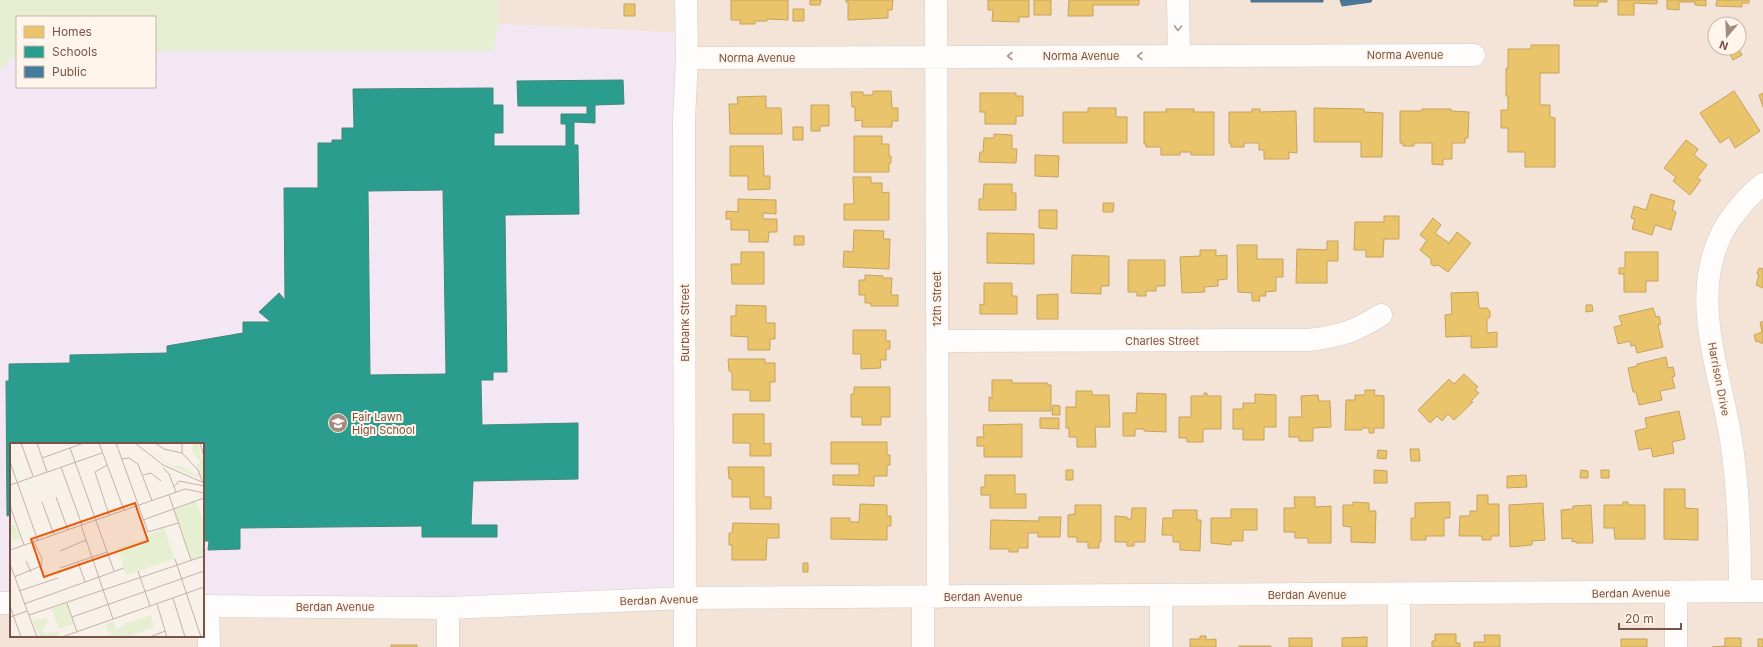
<svg xmlns="http://www.w3.org/2000/svg" width="1763" height="647" font-family="Inter,sans-serif">
  <style>
    .residential { fill: #f3e4d7; fill-rule: evenodd }
    .education { fill: #f2e7f2 }
    .green { fill: #e6efd2 }
    .homes { fill: #e9c46a; stroke: #c7a25f }
    .schools { fill: #2a9d8f; stroke: #418779; fill-rule: evenodd }
    .public { fill: #457b9d; stroke: #546f83 }
    .lines { fill: none; stroke-linecap: round; stroke-linejoin: round }
    .minor-casing { stroke: #d6ccc6; stroke-width: 23 }
    .minor { stroke: #fefdfc; stroke-width: 22 }
    .oneway { stroke: #ae978f }
    .labels { text-anchor: middle; stroke-width: 4; stroke-linejoin: round; paint-order: stroke }
    .street-label { font-size: 11px; fill: #785346; stroke: #fff5eb }
    .poi-label { font-size: 11px; fill: #785346; stroke: #fff5eb; text-anchor: start }
    .inset-road { fill: none; stroke: #c5b2a8; stroke-width: 1 }
    .view { fill: #e8590c; fill-opacity: 0.15; stroke: #e8590c; stroke-width: 2 }
    .inset-edge { fill: none; stroke: #785346; stroke-width: 2 }
  </style>
  <rect width="100%" height="100%" fill="#f8f1e9"/>
  <!-- residential -->
  <path class="residential" d="M498 0H1763V647H0V603H11V636H203L687 33 498 24ZM1715 24H1739V48H1715Z"/>
  <!-- education -->
  <path class="education" d="M498 24 687 33 685 598 203 606V444H11V603H0V69L17 54V87H155V51H494Z"/>
  <!-- green -->
  <path class="green" d="M0 0H498V24L494 51H155V17H17V54L0 69Z"/>
  <!-- homes -->
  <path class="homes" d="M731 0H788V20L767 19V21H755V24H740V20H731Z
    M810 0H821L820 5H810Z
    M846 0H893L892 10H888V18L848 20V2H846Z
    M988 0H1029V17H1019V22L992 21 993 10H988Z
    M1034 0H1051V15H1034Z
    M1069 0H1139V5H1093V16H1068Z
    M1574 0H1607V2H1598V6H1574Z
    M1618 0H1657V4L1634 3V15H1618Z
    M1667 0H1706V6L1695 5V2H1679V10L1667 9Z
    M1717 0H1749V3H1742V7L1716 6Z
    M624 4H635V16H624Z
    M793 9H804V21H793Z
    M1531 45H1559V73H1540V105H1550V117L1555 118V167H1525V152H1508V128H1501V110H1508V96H1506V68H1508V49H1531Z
    M1726 48H1738L1742 55 1733 60Z
    M873 91H891L892 108H898V121H892V127H862V120L855 121V107H852L851 92H863V95H873Z
    M1734 91 1760 131 1735 148 1729 137 1720 143 1700 113Z
    M980 93H1016V96H1023V116H1016V124H985V112H980Z
    M1763 93V107L1759 95Z
    M766 96V108H781L782 134H730L729 104H738L737 97Z
    M811 105H829V126H820V131H811Z
    M1088 108H1116V117H1127V143H1063V112H1088Z
    M1314 108 1364 109V112L1383 113 1382 157H1361V142H1314Z
    M1166 109H1194V112H1214V155H1191V152H1180V155H1161V147H1146V144H1144V112H1166Z
    M1252 109H1260V112L1296 111 1297 153 1289 152V159H1264V150H1259V143H1244V147H1231V143H1229V112H1252Z
    M1422 109H1451V111L1469 112 1468 138H1465V143H1452V159H1443V165L1432 164V143H1414V146H1403V143H1400V111H1422Z
    M793 127H803V140H793Z
    M994 134 1012 135V149H1017L1016 163 979 162 980 152H983L984 138H994Z
    M854 136H882V144H889V156H891V163H889V172H854Z
    M1686 140 1698 149 1694 155 1707 165 1697 178 1701 180 1690 195 1673 181 1676 177 1664 168Z
    M730 146H763L764 176H770V189L748 190V176H730Z
    M1035 155 1059 156 1058 177 1035 176Z
    M853 177H871V183H882V193L889 192V220H844V204H854Z
    M984 184H1012V193H1016V210H979V199H983Z
    M1651 194 1675 201 1672 210 1676 212 1671 230 1655 225 1652 235 1632 229 1635 219 1631 218 1634 206 1646 210Z
    M738 199 776 200V214L763 213V219H777V232H769L768 242H749V230H731V219H726V211L738 212Z
    M1103 203H1114L1113 212H1103Z
    M1039 210H1057V229L1039 228Z
    M1384 216H1399V239H1384L1383 257H1366V250H1354L1355 222H1384Z
    M1433 218 1441 225 1435 233 1449 243 1457 232 1471 243 1448 272 1438 265 1434 266 1431 264V259L1420 250 1427 240 1420 235Z
    M854 230 884 231 883 239H890L889 269 843 267 844 251 853 252Z
    M987 233 1034 234V264L987 263Z
    M794 236H804V245H794Z
    M1327 241H1338V261H1327V283H1296L1297 249 1327 250Z
    M1237 245H1257V259H1283V277H1276V291L1265 292 1266 296H1259L1260 301H1252V293L1238 292Z
    M1200 250H1216V256L1227 255V279L1218 280V286L1204 287 1205 292 1182 293 1180 257 1200 256Z
    M741 252H764V284H732L731 264H741Z
    M1625 252H1658V281H1646V292H1624V274H1619V268H1625Z
    M1072 255 1109 256V286H1101V294L1071 293Z
    M1128 260H1165V286H1156V291H1146V296H1137V292H1128Z
    M1759 268 1763 269V288L1756 285 1759 275 1757 274Z
    M865 275 883 276V278H892L891 295H898V306H871V303H865V295H859V280H865Z
    M984 283H1012V296H1017V314H980V304L984 305Z
    M1478 292 1479 308H1487L1490 311V317L1487 320V333L1497 332V347L1471 348V336L1446 337 1445 315 1452 314 1451 293Z
    M1058 294V319H1037V295Z
    M736 305 766 306V323H775V339H770V350H748V337L731 336V316H736Z
    M1586 305H1592L1593 311 1586 312Z
    M1653 308 1656 317 1659 316 1661 324 1658 325 1663 347 1637 353 1635 345 1631 346 1630 341 1618 344 1614 327 1622 325 1619 316Z
    M1760 322H1763V343H1760L1759 341 1756 342 1754 335 1762 332Z
    M853 330H886V341H890V349H886V360H880L881 368 861 369V354H853Z
    M1666 357 1668 368 1673 367 1675 376 1672 377 1675 388 1660 391 1662 400 1639 405 1636 392H1633L1628 368 1637 366V364Z
    M728 359H765V363H775V382H770V401H750V390H732V372L729 371Z
    M1464 374 1478 387 1475 390 1479 393 1471 401 1473 402 1454 420 1448 414 1442 421 1437 416 1430 423 1418 410 1449 379 1454 384Z
    M992 380H1012V383H1047L1048 385H1051V411H989V397L992 398Z
    M854 387H890V417H881V425H862V417H851V394H854Z
    M1365 390H1375L1374 395 1384 396V428H1374V433H1369V428H1362V430H1345L1346 400H1355V395H1365Z
    M1076 391H1092V395H1109L1110 427H1095L1096 447H1077V437H1069V428H1066V407H1076Z
    M1137 393 1166 394V432L1144 431V429H1135V436H1123V413H1136Z
    M1204 393H1207V396H1221V429H1203V442H1187V438H1179V417H1191V396H1204Z
    M1255 394 1276 395V427H1264V440H1243V429H1233V409H1243V403H1255Z
    M1318 395 1319 401H1330L1331 427 1313 428V441H1299V437H1289V417H1302L1301 396Z
    M1053 405 1060 406V415H1052Z
    M1679 411 1685 439 1672 442 1674 453 1653 457 1651 448 1639 450 1635 431 1647 428 1645 418Z
    M733 414H764V444L771 443V456H750V443H733Z
    M1040 418H1059V429L1040 428Z
    M1022 424V457H984V446H977V437H984L983 425Z
    M831 442H887V455H890V465H887V476H874V486L833 485V475H859V464H831Z
    M1410 449H1419L1420 461H1411Z
    M1378 450 1387 451 1386 459 1377 458Z
    M728 467H764V497H771V509H750V497H732V479H729Z
    M1066 470H1073V480H1066Z
    M1374 470 1387 471V483H1374Z
    M1581 470 1588 471V478H1580Z
    M1601 470H1609V478H1601Z
    M985 475H1015V494H1026V508H990V495H981V487H985Z
    M1526 475 1527 487 1507 488V476Z
    M1664 489H1685V508L1698 509V540L1664 539Z
    M1477 495H1488V504H1499V536H1491V540H1482V536H1459L1460 516H1470V511H1477Z
    M1294 497H1315V507L1331 506V543H1308V538H1295V532H1284V508H1295Z
    M1353 502 1369 503V511H1376L1375 543 1351 542V527L1343 526V505H1353Z
    M1450 502V518H1444V536H1426V540H1411V518H1415V503Z
    M1623 502H1628V505H1645V539H1615L1614 528H1604V505H1623Z
    M1543 503 1545 540 1532 541V545L1510 547 1509 505Z
    M860 504 887 505V516H891V526H887V540L831 539V518H850V522H859Z
    M1075 505H1101V542H1099V548H1088V542H1077V537H1068V515L1075 514Z
    M1591 505 1593 543H1576V541L1572 542V538L1562 539 1561 510 1573 509V506Z
    M1132 508H1146L1145 542H1134V546H1127V542H1115V516L1127 517V519H1131Z
    M1231 509H1257V530H1243V541H1231V545L1211 543V518H1231Z
    M1173 510H1197V520H1201L1200 551 1180 550V542H1173V535H1162L1163 518H1173Z
    M1039 517H1061L1060 537H1038V533H1028V548H1018V552H1009V549H990L991 520 1039 521Z
    M733 523 779 524V538H767L766 560H732V545H729V533H732Z
    M803 563H808V572H803Z
    M1435 634H1456V643H1460V647H1432V641H1435Z
    M1484 635H1500V647H1474V642H1485Z
    M1200 636H1206V640L1216 639V647H1190V639H1200Z
    M1367 637V647H1342V638Z
    M1289 638H1312V647H1289Z
    M1725 638H1741V647H1712L1725 646Z
    M1621 639H1647V647H1621Z
    M1758 639H1763V647H1758Z
    M391 645H417V647H391Z
    M1239 646H1271V647H1239Z"/>
  <!-- schools -->
  <path class="schools" d="M623 80 624 104 595 105V123L574 122V145H578L579 214 505 215 507 372H493V380H481L482 425 578 423V479L473 481 471 525H497V537H422V526L240 528V549L208 550 209 541H203V444H11V515L7 516 6 381H9V364L70 363V355L167 353V346L243 333V322H271L259 312 279 293 285 300 284 188H318V143H332V140H342V128H354L353 89 493 88V105H503V133H494V146H566V124H561V114H587V106H518L517 81ZM443 190 446 374 370 375 368 191Z"/>
  <!-- public -->
  <path class="public" d="M1251 0H1323V2H1251Z
    M1340 0H1372L1371 2 1342 6Z"/>
  <g class="lines">
    <!-- minor casing -->
    <g class="minor-casing">
      <path id="minor" d="M936 0 938 597
        M1178 0 1179 56
        M687 58 1474 55
        M937 341 1309 340C1340 336 1354 332 1381 315
        M1740 591C1740 541 1739 490 1731 440 1720 369 1686 291 1727 224 1737 209 1748 195 1763 184
        M1676 592V647
        M1399 595V647
        M1161 596V647
        M923 597V647
        M0 603H11
        M203 606 448 608 685 598 1763 591
        M208 606 209 647
        M448 608V647
        M685 647 684 121 687 58 686 0"/>
    </g>
    <!-- minor -->
    <use href="#minor" class="minor"/>
  </g>
  <!-- one-way arrows -->
  <defs><path id="oneway-chevron" d="M-2-3.5L2.5 0L-2 3.5" fill="none" stroke-width="1.6" stroke-linecap="round" stroke-linejoin="round"/></defs>
  <g class="oneway">
    <use href="#oneway-chevron" transform="translate(1178 28) rotate(90)"/>
    <use href="#oneway-chevron" transform="translate(1010 56) rotate(180)"/>
    <use href="#oneway-chevron" transform="translate(1140 56) rotate(180)"/>
  </g>
  <!-- icons -->
  <defs>
    <g id="school-disc" transform="scale(1)"><circle r="9.5" fill="#a58a7f" stroke="#fff5eb"/><path d="M0-5L7-2L0 1L-7-2ZM-4 1L0 2.5L4 1V4Q0 6-4 4Z" fill="#fff"/></g>
  </defs>
  <g fill-rule="evenodd">
    <use href="#school-disc" x="338" y="423"/>
  </g>
  <g class="labels">
    <!-- street labels -->
    <g class="street-label">
      <text x="1405" y="59">Norma Avenue</text>
      <text x="1081" y="60">Norma Avenue</text>
      <text x="757" y="62">Norma Avenue</text>
      <text transform="translate(937 299) rotate(-90)" y="4">12th Street</text>
      <text transform="translate(685 323) rotate(-90)" y="4">Burbank Street</text>
      <text x="1162" y="345">Charles Street</text>
      <text transform="translate(1719 379) rotate(79)" y="4">Harrison Drive</text>
      <text transform="translate(1631 593) rotate(-1)" y="4">Berdan Avenue</text>
      <text x="1307" y="599">Berdan Avenue</text>
      <text x="983" y="601">Berdan Avenue</text>
      <text transform="translate(659 600) rotate(-2)" y="4">Berdan Avenue</text>
      <text x="335" y="611">Berdan Avenue</text>
    </g>
    <!-- poi labels -->
    <g class="poi-label">
      <text x="352" y="421">Fair Lawn<tspan x="352" dy="13">High School</tspan></text>
    </g>
  </g>
  <!-- overview -->
  <g transform="translate(10 443)">
    <rect width="194" height="194" fill="#f8f1e9"/>
    <path d="M130 0 161 22 174 24 186 32 189 30 185 24 190 19 182 8 183 0H188L194 22V37L160 23ZM186 58 194 79V113L181 117 164 66ZM5 81 10 95 3 98 0 82ZM154 85 165 116 116 132 108 105 136 96 138 92ZM57 160 64 181 49 186 41 165ZM141 172 144 184 118 194H96L117 180ZM28 175 30 177 37 175 38 177 32 189 35 191 48 188 50 192 30 194 22 177ZM104 178 106 187 98 190 96 181 91 183Z" fill="#e6efd2"/>
    <path class="inset-road" d="M11 0 23 33M27 0 37 29M89 0 114 67M106 0 138 89 168 80M125 0 153 22 194 40M145 0 154 6 172 10M172 0V10L188 27 193 40M190 0 194 14M60 5 104 128M32 15 74 0M111 16 119 15 128 21 142 58M0 19 28 98M97 22 85 29 99 72M51 24 72 82M153 25 159 31 166 49M133 32 141 30 151 38M0 42 92 10M164 44 169 38 194 43M159 52 181 117M46 54 58 87M32 59 44 92M0 63 14 102M133 77 194 55M71 82 103 176M0 107 175 46 194 50M50 108 76 97M165 116 191 194M16 118 21 129M68 119 75 139M0 121 27 194M50 125 97 109M128 128 140 163M4 134 31 123 32 116 24 99M9 148 48 135M163 155 175 194M57 160 67 189M14 161 114 125M147 161 157 194M0 163 11 194M19 172 194 113M0 174 17 168M62 174 194 128M52 194 194 144M140 194 155 188"/>
    <path class="view" d="M125 60 138 98 34 134 21 96Z"/>
    <rect width="194" height="194" class="inset-edge"/>
  </g>
  <!-- legend -->
  <rect x="16" y="16" width="140" height="72" fill="#fff5eb" stroke="#c9b4a9"/>
  <rect x="24" y="26" width="20" height="12" fill="#e9c46a" stroke="#c9b4a9"/>
  <text x="52" y="36" font-size="12" fill="#785346">Homes</text>
  <rect x="24" y="46" width="20" height="12" fill="#2a9d8f" stroke="#c9b4a9"/>
  <text x="52" y="56" font-size="12" fill="#785346">Schools</text>
  <rect x="24" y="66" width="20" height="12" fill="#457b9d" stroke="#c9b4a9"/>
  <text x="52" y="76" font-size="12" fill="#785346">Public</text>
  <!-- north arrow -->
  <g transform="translate(1727 36) rotate(199)"><circle r="19" fill="#fff5eb" stroke="#c9b4a9"/>
  <path d="M0-3L7 15L0 10L-7 15Z" fill="#a58a7f"/>
  <text y="-6" font-size="11" font-weight="bold" text-anchor="middle" fill="#785346">N</text>
  </g>
  <!-- scale -->
  <path d="M1619 623v6h62v-6" fill="none" stroke="#785346" stroke-width="2"/>
  <text x="1625" y="623" font-size="12" fill="#785346" stroke="#fff5eb" stroke-width="3" paint-order="stroke">20 m</text>
</svg>
